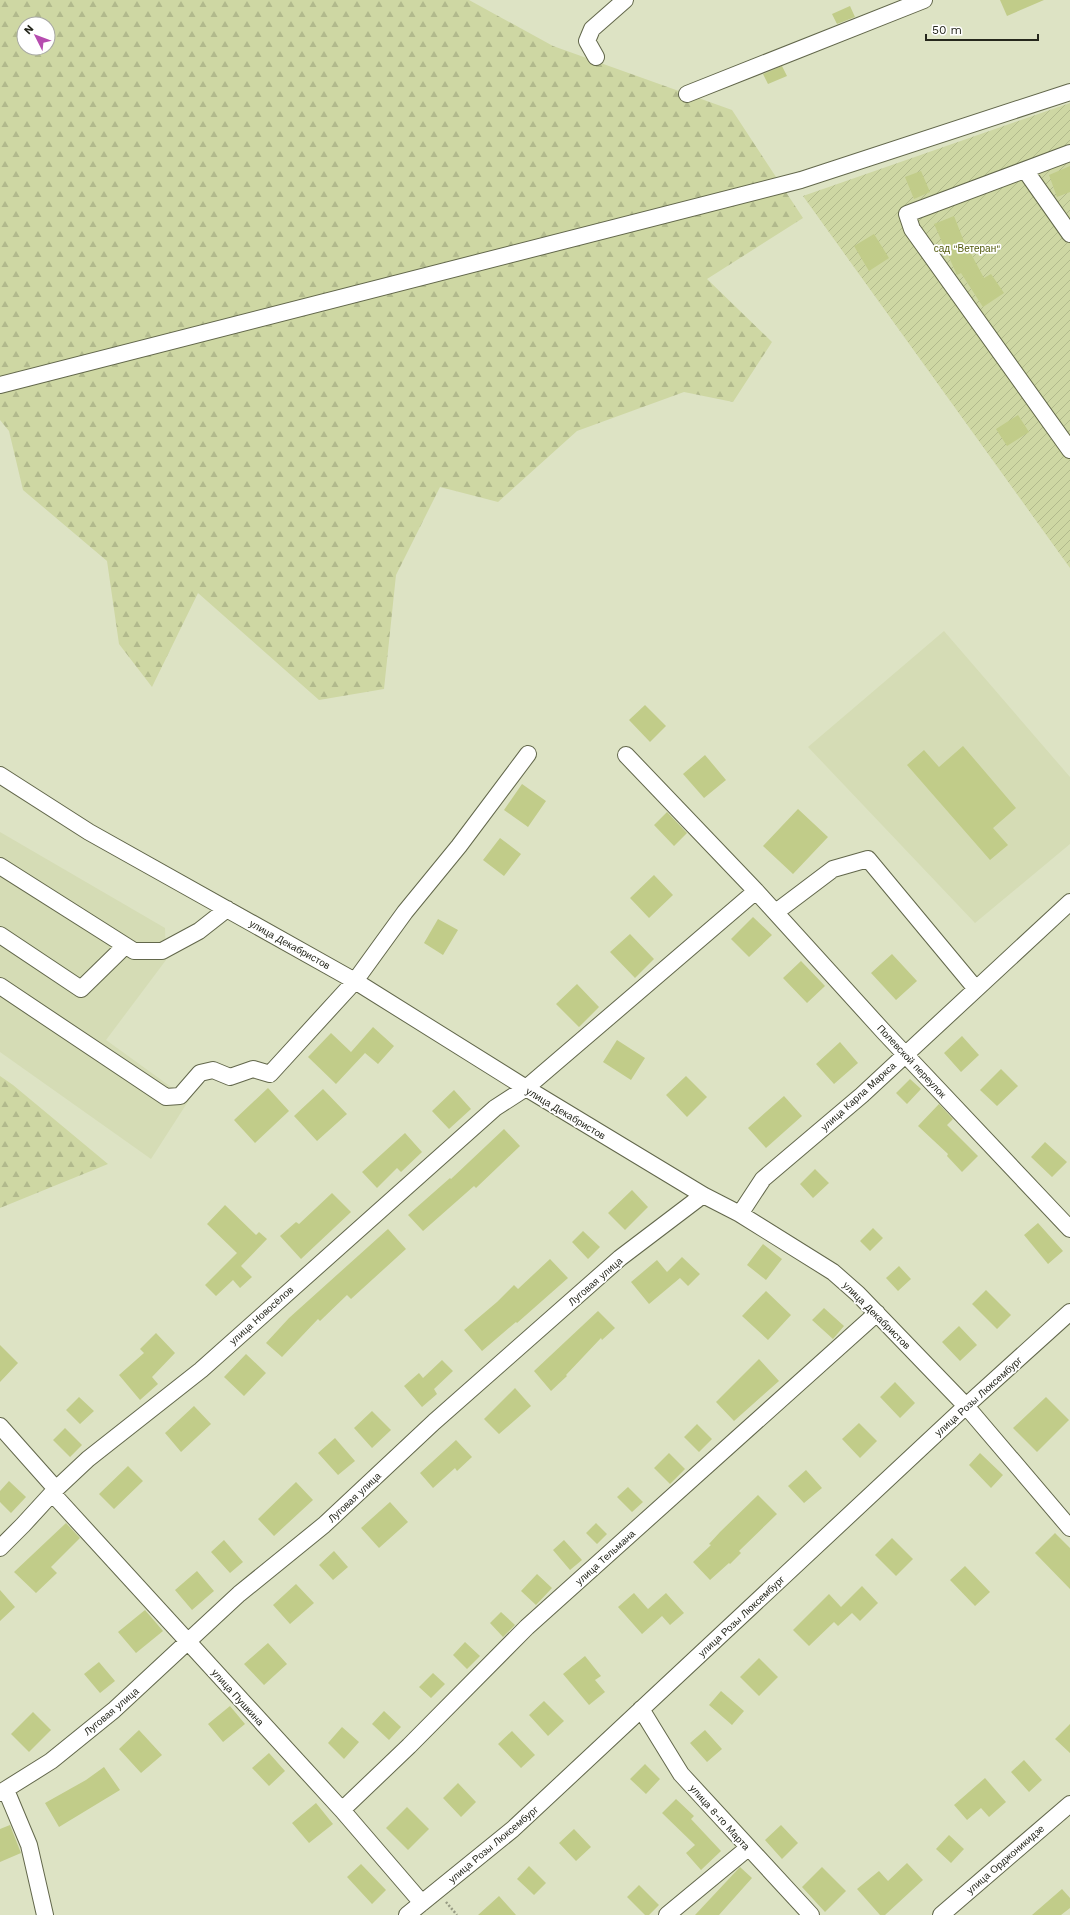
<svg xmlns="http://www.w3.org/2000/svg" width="1070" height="1915" font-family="'Work Sans',sans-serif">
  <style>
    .built { fill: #d5dcb5 }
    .forest { fill: url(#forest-firs); fill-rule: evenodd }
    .garden { fill: url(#garden-furrows) }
    .building { fill: #c1cc89 }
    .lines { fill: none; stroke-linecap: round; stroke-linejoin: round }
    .minor-casing { stroke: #62674b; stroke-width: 18 }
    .path { stroke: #979b84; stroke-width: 2.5; stroke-dasharray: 2 2; stroke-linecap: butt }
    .minor { stroke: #fff; stroke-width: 16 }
    .labels { text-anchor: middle; stroke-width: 3.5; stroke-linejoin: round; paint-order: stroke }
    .park-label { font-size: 10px; fill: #525a0d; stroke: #fff }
    .street-label { font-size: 10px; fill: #25271c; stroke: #fff }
  </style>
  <defs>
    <pattern id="forest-firs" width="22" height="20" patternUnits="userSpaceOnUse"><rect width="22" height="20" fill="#ced7a3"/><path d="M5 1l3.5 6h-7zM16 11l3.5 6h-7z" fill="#b1b98c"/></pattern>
    <pattern id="garden-furrows" width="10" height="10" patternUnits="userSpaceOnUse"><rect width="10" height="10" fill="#ced7a3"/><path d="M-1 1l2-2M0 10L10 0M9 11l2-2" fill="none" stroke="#b1b98c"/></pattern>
  </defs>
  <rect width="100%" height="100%" fill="#dde3c4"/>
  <!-- built -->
  <path class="built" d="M944 631 1070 777V844L975 923 808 747Z
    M0 832 165 928 166 960 106 1040 189 1100 151 1159 0 1052Z"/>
  <!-- forest -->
  <path class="forest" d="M0 0H469L553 46 732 110 803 218 707 279 772 342 733 402 684 392 577 431 498 502 440 487 396 575 384 689 319 700 198 593 152 687 119 644 107 561 23 490 9 431 0 420ZM24 24H48V48H24Z
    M0 1076 13 1085 108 1164 0 1208Z"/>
  <!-- garden -->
  <path class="garden" d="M1070 103V568L803 196Z"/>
  <!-- building -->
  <path class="building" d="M1000 0H1044L1007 16Z
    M850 6 855 17 837 24 832 14Z
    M782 66 787 76 768 84 763 74Z
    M1070 166V192L1057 197 1049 175Z
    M921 171 930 192 914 199 905 177Z
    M954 216 963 239 984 278 991 274 1004 293 983 307 961 273 957 275 934 224Z
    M874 234 889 258 869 271 854 246Z
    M1018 415 1029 432 1007 446 996 429Z
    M645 705 666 726 650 742 629 720Z
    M963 746 1016 808 993 828 1008 845 990 860 907 765 924 750 939 767Z
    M705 755 726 780 704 798 683 774Z
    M522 784 546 801 528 827 504 810Z
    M798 809 828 837 793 874 763 846Z
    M667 812 687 833 674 846 654 825Z
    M500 838 521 854 504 876 483 860Z
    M654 875 673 895 649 918 630 898Z
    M753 917 772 935 749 957 731 939Z
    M438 919 458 930 443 955 424 943Z
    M630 934 654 959 635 978 610 952Z
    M892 954 917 981 896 1000 871 973Z
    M801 961 825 986 807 1003 783 978Z
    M577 984 599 1007 579 1027 556 1004Z
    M373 1027 394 1046 378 1064 365 1053 336 1084 308 1057 331 1033 351 1052Z
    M962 1036 979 1055 961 1072 944 1053Z
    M617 1040 645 1058 631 1080 603 1062Z
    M840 1042 858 1063 834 1084 816 1064Z
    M1001 1069 1018 1086 997 1106 980 1090Z
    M686 1076 707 1097 687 1117 666 1095Z
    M910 1079 921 1089 907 1104 896 1093Z
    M268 1088 289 1111 255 1143 234 1120Z
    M323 1089 347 1114 317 1141 294 1116Z
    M454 1090 471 1109 449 1129 432 1111Z
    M784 1096 802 1116 766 1148 748 1128Z
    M939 1104 953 1119 947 1125 978 1156 962 1172 947 1156 948 1154 918 1126Z
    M504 1129 520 1146 476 1188 474 1186 423 1231 408 1215 450 1178 451 1179Z
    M405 1133 422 1152 401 1172 397 1168 377 1188 362 1172Z
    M1045 1142 1067 1162 1052 1177 1031 1157Z
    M815 1169 829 1183 813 1198 800 1184Z
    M632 1190 648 1207 625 1230 608 1213Z
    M332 1193 351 1212 301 1259 280 1236 296 1222 299 1224Z
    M225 1205 256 1235 259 1232 267 1239 241 1266 252 1277 240 1288 233 1280 216 1296 205 1285 237 1253 207 1224Z
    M1038 1223 1063 1251 1048 1264 1024 1235Z
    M873 1228 883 1238 870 1251 860 1241Z
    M388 1229 406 1249 351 1299 347 1295 320 1321 318 1319 282 1357 266 1343 289 1318Z
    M583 1231 600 1247 588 1259 572 1242Z
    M763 1244 782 1259 766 1280 747 1265Z
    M682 1257 700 1274 688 1286 680 1278 649 1304 631 1282 657 1260 667 1272Z
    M550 1259 568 1278 517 1323 516 1322 482 1351 464 1330 497 1302 514 1285 518 1289Z
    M899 1266 911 1279 898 1291 886 1278Z
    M986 1290 1011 1315 997 1329 972 1304Z
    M766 1291 791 1315 768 1340 742 1316Z
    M824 1308 844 1326 833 1339 812 1320Z
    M598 1311 615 1328 602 1340 601 1338 566 1375 567 1376 551 1391 534 1371Z
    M959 1326 977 1345 960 1361 942 1342Z
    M156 1333 175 1353 152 1377 158 1384 140 1400 119 1375 144 1353 140 1349Z
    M0 1345 18 1363 0 1382Z
    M246 1354 266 1373 244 1396 224 1377Z
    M759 1359 779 1381 734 1421 716 1402Z
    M442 1360 453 1371 434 1389 437 1394 422 1407 404 1386 419 1373 423 1378Z
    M895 1382 915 1403 900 1418 880 1397Z
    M515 1388 531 1406 499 1434 484 1419Z
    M79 1397 94 1411 80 1424 66 1410Z
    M1046 1397 1069 1420 1037 1452 1013 1428Z
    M194 1406 211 1424 181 1452 165 1433Z
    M372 1411 391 1430 372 1448 354 1428Z
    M859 1423 877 1441 860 1458 842 1439Z
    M697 1424 712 1439 699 1452 684 1437Z
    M65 1428 82 1445 70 1457 53 1440Z
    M335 1438 355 1461 338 1475 318 1453Z
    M456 1440 472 1457 457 1471 455 1468 433 1488 420 1473Z
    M669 1453 685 1469 670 1484 654 1468Z
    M980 1453 1003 1475 991 1488 969 1465Z
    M128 1466 143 1481 114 1509 99 1494Z
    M806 1470 822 1488 804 1503 788 1486Z
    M9 1481 26 1497 11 1513 0 1502V1491Z
    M296 1482 313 1500 274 1536 258 1519Z
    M628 1487 643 1502 632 1512 617 1497Z
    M758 1495 777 1514 739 1551 741 1553 730 1564 729 1563 710 1580 693 1562 711 1545 709 1544 720 1532Z
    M390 1502 408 1522 379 1548 361 1528Z
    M66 1523 80 1538 51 1567 57 1573 36 1593 14 1572Z
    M596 1523 607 1534 597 1544 586 1533Z
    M1055 1533 1070 1548V1589L1035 1553Z
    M892 1538 913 1559 896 1576 875 1555Z
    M224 1540 243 1562 230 1573 211 1552Z
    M564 1540 582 1560 570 1570 553 1550Z
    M334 1551 348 1567 333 1580 319 1565Z
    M965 1566 990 1592 975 1606 950 1580Z
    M197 1571 214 1591 192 1610 175 1590Z
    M537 1574 552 1588 536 1605 521 1591Z
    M296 1584 314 1603 290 1624 273 1605Z
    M862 1586 878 1603 860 1621 852 1613 838 1626 834 1622 809 1646 793 1630 829 1594 841 1607Z
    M0 1590 15 1607 0 1621Z
    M634 1593 648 1609 666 1593 684 1613 670 1625 662 1616 642 1634 618 1607Z
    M145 1610 163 1631 136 1653 118 1632Z
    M501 1612 515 1625 503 1637 490 1623Z
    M465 1642 480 1656 467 1669 453 1655Z
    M268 1643 287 1664 264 1685 244 1664Z
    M585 1656 601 1676 595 1680 605 1692 589 1705 563 1674Z
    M759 1658 778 1677 759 1696 740 1677Z
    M99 1662 115 1681 100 1693 84 1674Z
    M433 1673 445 1684 431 1698 419 1687Z
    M721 1691 744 1711 732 1725 709 1705Z
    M544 1701 564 1721 548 1736 529 1715Z
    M230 1706 245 1724 223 1742 208 1724Z
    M384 1711 401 1727 389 1740 372 1724Z
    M33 1712 51 1730 29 1752 11 1734Z
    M1070 1724V1753L1055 1739Z
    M342 1727 359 1742 344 1759 328 1743Z
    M139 1730 162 1755 141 1773 119 1749Z
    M705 1730 722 1749 707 1762 690 1743Z
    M512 1731 535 1755 521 1768 498 1744Z
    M269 1753 285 1771 269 1786 252 1768Z
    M1024 1760 1042 1780 1029 1792 1011 1772Z
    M645 1764 660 1779 646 1794 630 1779Z
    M104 1767 120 1790 59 1827 45 1803 86 1780Z
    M985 1778 1006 1802 989 1817 981 1808 967 1820 954 1805Z
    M458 1783 476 1802 461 1817 443 1798Z
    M676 1799 694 1816 691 1819 721 1851 701 1870 686 1853 695 1845 662 1813Z
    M316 1803 333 1824 309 1843 292 1823Z
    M407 1807 429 1829 408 1850 386 1828Z
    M10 1825 21 1853 0 1862V1829Z
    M781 1825 798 1843 782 1859 765 1840Z
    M574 1829 591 1847 576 1861 559 1843Z
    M949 1835 964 1849 951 1863 936 1849Z
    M907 1863 923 1880 885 1915H880L857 1889 879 1871 888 1881Z
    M361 1864 386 1890 372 1904 347 1877Z
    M529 1866 546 1883 534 1895 517 1879Z
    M740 1867 752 1878 719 1915H695Z
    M822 1867 846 1891 825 1912 802 1887Z
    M639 1885 659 1905 649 1915H645L627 1897Z
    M1062 1889 1070 1898V1908L1061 1915H1032Z
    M499 1896 516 1915H478Z"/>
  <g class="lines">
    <!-- minor casing -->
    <g class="minor-casing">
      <path id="minor" d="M596 57 587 41 592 29 625 0
        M687 94 924 0
        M1070 153 907 214 912 229 1070 450
        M1025 170 1070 234
        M0 385 801 180 1070 92
        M626 755 756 891 884 1032 1070 1229
        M0 775 89 832 355 981 526 1088 703 1195 740 1214 833 1272 858 1294 966 1406 1070 1528
        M0 866 134 951H162L199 931 227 909
        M776 912 833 869 868 859 976 989
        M0 935 81 989 125 946
        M0 986 166 1097 180 1096 200 1073 213 1070 230 1077 253 1069 270 1074 355 981 405 912 459 846 528 754
        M740 1214 763 1179 862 1095 1070 902
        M0 1426 56 1489
        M52 1493 342 1810 422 1903
        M0 1548 23 1525 56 1489 88 1459 201 1370 495 1108 526 1088 756 891
        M641 1709 681 1774 811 1915
        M6 1790 29 1845 45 1915
        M0 1793 51 1761 114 1710 239 1594 324 1525 434 1422 620 1258 703 1195
        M342 1810 409 1746 527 1627 877 1313
        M407 1915 513 1829 966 1406 1070 1312
        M667 1915 748 1848
        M941 1915 1070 1804"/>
    </g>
    <!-- path -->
    <path class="path" d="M446 1902 457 1915"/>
    <!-- minor -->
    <use href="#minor" class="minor"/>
  </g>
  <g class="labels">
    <!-- park labels -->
    <g class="park-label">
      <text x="967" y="252">сад "Ветеран"</text>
    </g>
    <!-- street labels -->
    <g class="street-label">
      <text transform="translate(290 944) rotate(29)" y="4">улица Декабристов</text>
      <text transform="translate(912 1061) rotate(47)" y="4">Полевской переулок</text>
      <text transform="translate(858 1096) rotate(-42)" y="4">улица Карла Маркса</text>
      <text transform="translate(566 1113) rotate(31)" y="4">улица Декабристов</text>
      <text transform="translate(595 1281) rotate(-41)" y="4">Луговая улица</text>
      <text transform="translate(261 1315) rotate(-42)" y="4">улица Новосёлов</text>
      <text transform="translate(877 1315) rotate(45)" y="4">улица Декабристов</text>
      <text transform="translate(978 1396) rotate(-42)" y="4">улица Розы Люксембург</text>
      <text transform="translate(354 1497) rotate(-43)" y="4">Луговая улица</text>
      <text transform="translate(605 1557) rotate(-42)" y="4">улица Тельмана</text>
      <text transform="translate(741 1616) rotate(-43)" y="4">улица Розы Люксембург</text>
      <text transform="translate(238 1697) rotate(48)" y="4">улица Пушкина</text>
      <text transform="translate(111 1711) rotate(-40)" y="4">Луговая улица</text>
      <text transform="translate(720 1817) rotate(48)" y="4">улица 8-го Марта</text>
      <text transform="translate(493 1844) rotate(-40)" y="4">улица Розы Люксембург</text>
      <text transform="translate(1005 1859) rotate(-41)" y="4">улица Орджоникидзе</text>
    </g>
  </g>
  <!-- north arrow -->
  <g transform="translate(36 36) rotate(312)"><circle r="19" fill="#ffffff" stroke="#a8a9a4"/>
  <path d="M0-3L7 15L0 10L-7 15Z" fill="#b64caf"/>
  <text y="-6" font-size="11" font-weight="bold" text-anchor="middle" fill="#25271c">N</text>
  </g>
  <!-- scale -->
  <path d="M926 34v6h112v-6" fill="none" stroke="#25271c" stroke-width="2"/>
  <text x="932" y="34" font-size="12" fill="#25271c" stroke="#ffffff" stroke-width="3" paint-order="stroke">50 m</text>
</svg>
